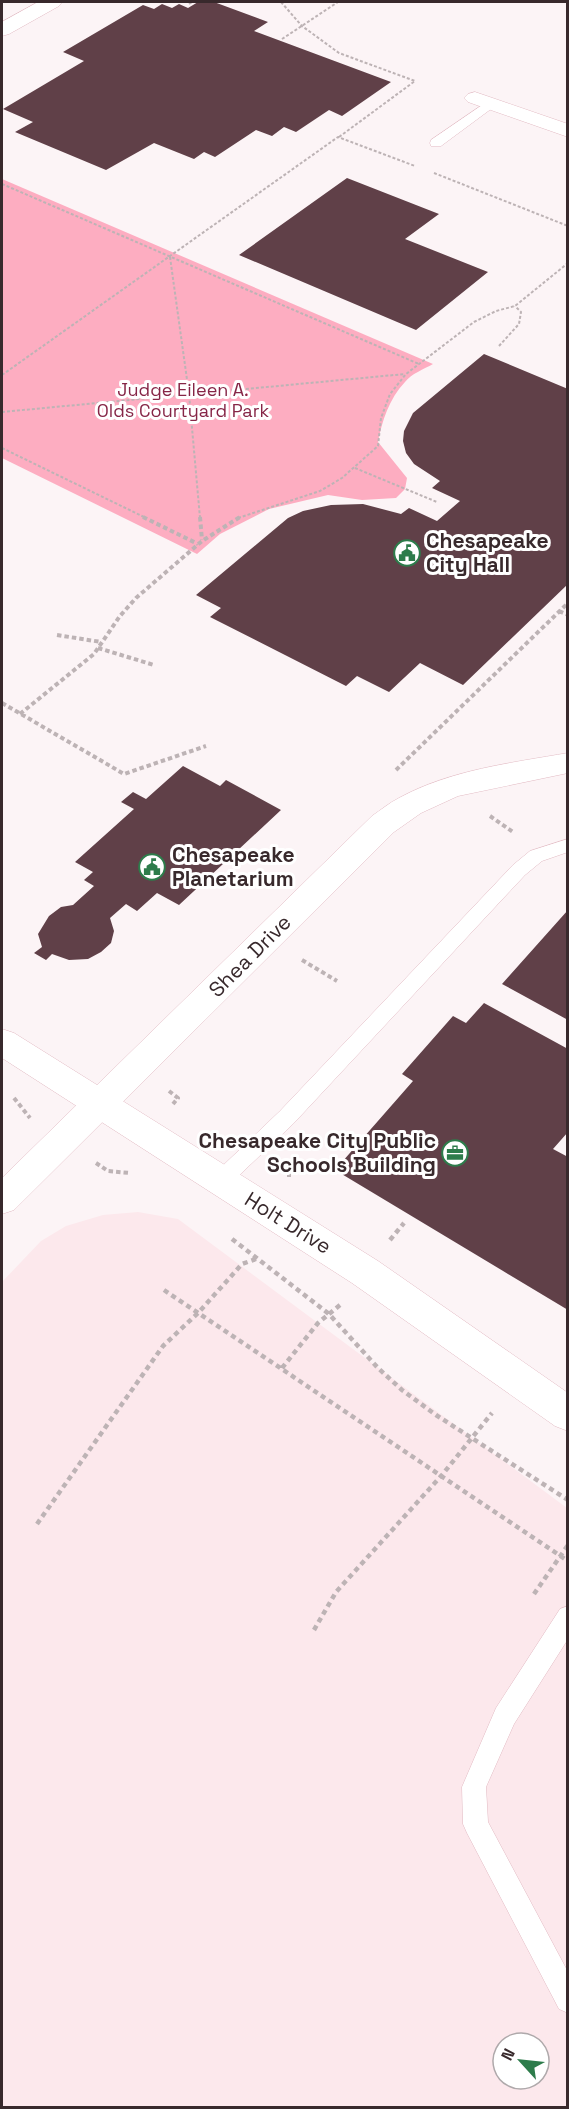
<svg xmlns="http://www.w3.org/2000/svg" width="569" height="2109" font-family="'Space Grotesk',sans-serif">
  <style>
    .built { fill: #fce8ec; fill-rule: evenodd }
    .green { fill: #fdadc1 }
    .building { fill: #604048 }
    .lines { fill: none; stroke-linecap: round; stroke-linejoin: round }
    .service-casing { stroke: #e2bac3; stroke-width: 1 }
    .minor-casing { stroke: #e2bac3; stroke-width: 1 }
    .tertiary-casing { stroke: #e2bac3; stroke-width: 1 }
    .path-far2 { stroke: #bdb3b5; stroke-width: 2; stroke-dasharray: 3 2; stroke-linecap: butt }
    .path-far1 { stroke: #bdb3b5; stroke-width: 4; stroke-dasharray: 4.5 3; stroke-linecap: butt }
    .path { stroke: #bdb3b5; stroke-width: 4.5; stroke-dasharray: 5 4; stroke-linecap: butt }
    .service { fill: #fff; fill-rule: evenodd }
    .minor { fill: #fff; fill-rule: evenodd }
    .tertiary { fill: #fff; fill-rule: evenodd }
    .labels { text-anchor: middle; stroke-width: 6; stroke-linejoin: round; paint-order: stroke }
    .far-park-label { font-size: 18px; fill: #862647; stroke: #fff }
    .poi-label { font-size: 21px; font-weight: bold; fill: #38292c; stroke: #fff; text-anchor: start }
    .street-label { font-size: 21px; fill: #38292c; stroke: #fff }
  </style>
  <rect width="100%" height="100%" fill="#fcf4f6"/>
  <!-- built -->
  <path class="built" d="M138 1212 178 1219 567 1508V2107H2V1282L41 1241 66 1226 103 1215ZM503 2043H539V2079H503Z"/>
  <!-- green -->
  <path class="green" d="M2 179 433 364C424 369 411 374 405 382 389 399 382 421 378 442L407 478 405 489 396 498 362 500 328 495 269 509 220 534 197 554 2 458Z"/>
  <!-- building -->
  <path class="building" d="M198 2H214L268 22 254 31 391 82 342 116 329 110 296 132 284 127 272 136 256 130 215 157 204 152 194 159 154 143 106 170 15 132 33 122 3 109 84 61 63 52 143 5 154 9 162 4 172 8 179 4 188 8Z
    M347 178 439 214 405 239 488 272 416 330 239 255Z
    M484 354 568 389V584L463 685 420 663 389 692 357 676 346 686 210 617 221 608 196 595 288 518 303 511 331 505 363 504 401 514 409 508 437 521 460 501 432 488 440 481 414 464 406 453 403 441 404 431 413 413Z
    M183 766 220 786 226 780 281 810 179 905 157 893 137 911 126 904 110 918 114 931 111 943 101 952 88 959 69 960 52 954 46 960 34 953 42 947 38 934 49 916 61 907 73 905 94 886 84 880 93 872 75 862 134 809 121 802 133 792 146 799Z
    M568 910V1020L502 984Z
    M484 1003 568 1049V1132L553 1149 568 1157V1310L335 1170 413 1081 402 1074 453 1016 466 1023Z"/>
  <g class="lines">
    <!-- service casing -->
    <g class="service-casing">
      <path id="service" d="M491 99 495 100 497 103 495 106 441 146H431L430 143 431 140Z
        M568 839V852L542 861 525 875 294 1123 227 1187 220 1189 213 1187 210 1181 213 1175 280 1111 513 865 530 851Z
        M568 1606V1639L514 1724 486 1787 488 1822 568 1972V2013L559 2009 467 1833 463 1824 462 1787 496 1708 560 1609Z"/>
    </g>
    <!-- minor casing -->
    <g class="minor-casing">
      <path id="minor" d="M475 92 568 124V137L468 102 464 98 468 94Z
        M568 753V773L458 796 421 813 394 832 14 1210 2 1214V1178L372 816C381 810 389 803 399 798 450 770 511 763 568 753Z"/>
    </g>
    <!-- tertiary casing -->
    <g class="tertiary-casing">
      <path id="tertiary" d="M38 2H62L59 6 9 34 2 36V22Z
        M2 1029 14 1033 378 1261 568 1393V1431L555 1426 352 1283 2 1058Z"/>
    </g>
    <!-- path-far2 -->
    <path class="path-far2" d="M281 2 302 26 339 53 415 81 339 137
      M189 4 192 2
      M282 39 338 2
      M434 173 568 226
      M2 184 419 364
      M170 257 189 394 200 518
      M499 346 519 324 521 312 515 306
      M2 375 338 137 415 166
      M2 412 405 374
      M2 448 146 518
      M355 468 437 502
      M238 518 320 491 342 478 378 446 381 418 390 394 406 374 474 322 496 311 515 306 568 263"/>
    <!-- path-far1 -->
    <path class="path-far1" d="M143 517 198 544
      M200 517 202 540
      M559 611 568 615
      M57 635 101 642
      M98 648 154 665
      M2 703 124 774 206 746
      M20 714 94 654 120 616 136 598 202 541 240 517
      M396 770 568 603
      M490 816 513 832
      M302 960 337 981
      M169 1091 178 1098 173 1104
      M14 1098 30 1118
      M311 1144 323 1140
      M96 1163 108 1171 130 1173
      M289 1177V1168L293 1162"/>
    <!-- path -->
    <path class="path" d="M232 1239 329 1314 378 1368 402 1390 436 1415 568 1500
      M390 1240 404 1223
      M164 1290 568 1561
      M282 1368 318 1323 340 1305
      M37 1524 163 1346 199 1312 242 1264 256 1259
      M534 1594 568 1545
      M314 1630 336 1592 442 1475 492 1413"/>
    <!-- service -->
    <use href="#service" class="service"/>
    <!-- minor -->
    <use href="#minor" class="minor"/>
    <!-- tertiary -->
    <use href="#tertiary" class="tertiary"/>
  </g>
  <!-- icons -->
  <defs>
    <g id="civic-ring" transform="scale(1.35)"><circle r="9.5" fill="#fff" stroke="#2d7c4b" stroke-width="1.5"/><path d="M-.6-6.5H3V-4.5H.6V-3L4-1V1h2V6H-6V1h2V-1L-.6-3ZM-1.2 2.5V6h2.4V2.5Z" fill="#2d7c4b"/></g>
    <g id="office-ring" transform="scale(1.35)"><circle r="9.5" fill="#fff" stroke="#2d7c4b" stroke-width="1.5"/><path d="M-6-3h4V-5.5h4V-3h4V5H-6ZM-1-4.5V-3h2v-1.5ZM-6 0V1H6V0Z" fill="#2d7c4b"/></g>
  </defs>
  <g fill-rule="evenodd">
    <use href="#civic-ring" x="407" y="553"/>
    <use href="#civic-ring" x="152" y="867"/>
    <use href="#office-ring" x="455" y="1153"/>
  </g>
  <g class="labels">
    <!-- far-park labels -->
    <g class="far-park-label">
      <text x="183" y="396">Judge Eileen A.<tspan x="183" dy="21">Olds Courtyard Park</tspan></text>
    </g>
    <!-- poi labels -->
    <g class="poi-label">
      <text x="426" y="548">Chesapeake<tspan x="426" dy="24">City Hall</tspan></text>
      <text x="172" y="862">Chesapeake<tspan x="172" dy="24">Planetarium</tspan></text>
      <text x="436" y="1148" text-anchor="end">Chesapeake City Public<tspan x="436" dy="24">Schools Building</tspan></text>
    </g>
    <!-- street labels -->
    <g class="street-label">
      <text transform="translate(250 956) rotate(-45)" y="7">Shea Drive</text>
      <text transform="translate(288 1223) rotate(32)" y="7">Holt Drive</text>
    </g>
  </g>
  <!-- border -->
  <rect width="569" height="2109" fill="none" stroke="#38292c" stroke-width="6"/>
  <!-- north arrow -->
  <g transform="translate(521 2061) rotate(297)"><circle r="28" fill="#ffffff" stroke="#afa9ab" stroke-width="1.5"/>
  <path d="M0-4.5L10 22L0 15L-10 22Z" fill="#2d7c4b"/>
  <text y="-9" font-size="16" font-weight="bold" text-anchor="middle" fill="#38292c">N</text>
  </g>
</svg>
